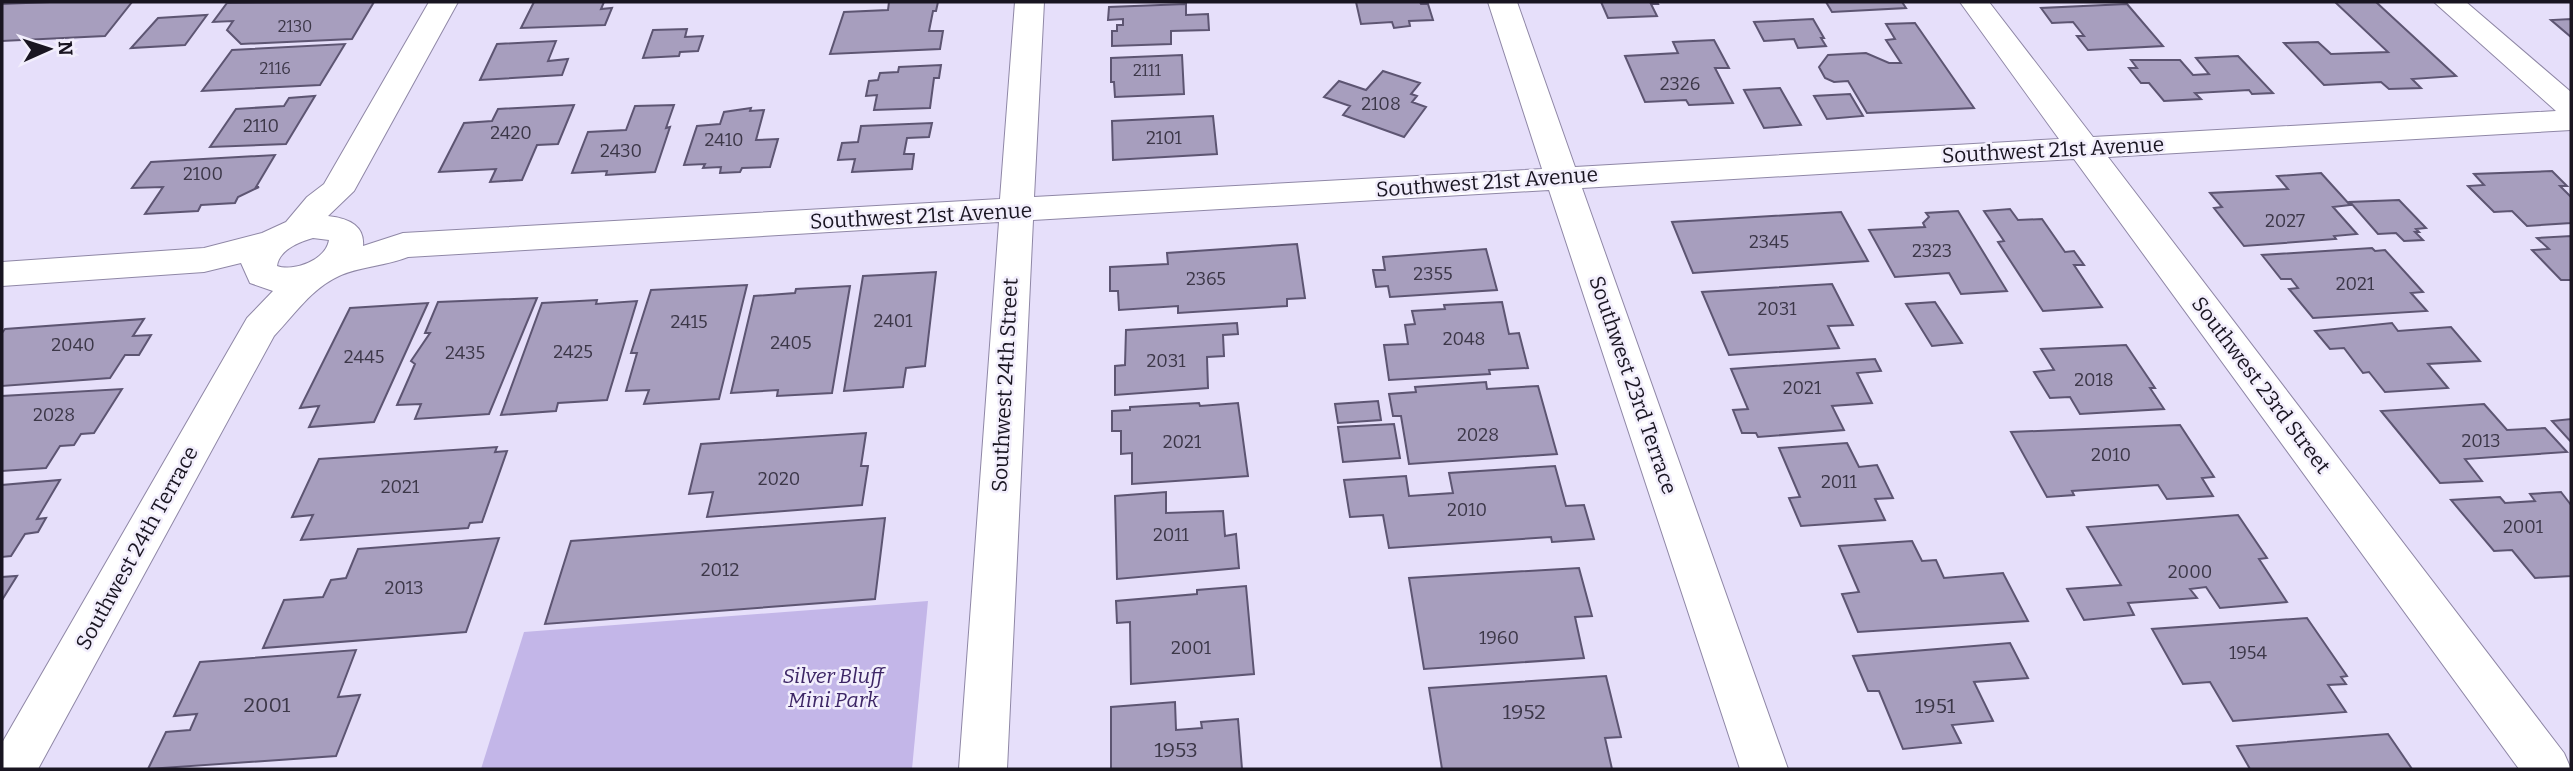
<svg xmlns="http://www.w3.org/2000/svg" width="2573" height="771" font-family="Bitter,serif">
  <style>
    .green { fill: #c3b6e8 }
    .building { fill: #a79ebe; stroke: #5d5572; stroke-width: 2 }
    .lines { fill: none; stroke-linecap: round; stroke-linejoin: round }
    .minor-casing { stroke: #8f87a6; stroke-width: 2 }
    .minor { fill: #fff; fill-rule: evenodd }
    .labels { text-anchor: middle; stroke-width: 5; stroke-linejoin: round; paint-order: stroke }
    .far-number-label { font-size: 16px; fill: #3c3748 }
    .number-label { font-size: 18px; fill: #3c3748 }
    .street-label { font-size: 21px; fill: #191521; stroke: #f2eefc }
    .park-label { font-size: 21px; font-style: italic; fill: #3d2666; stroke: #f2eefc }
    .near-number-label { font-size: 21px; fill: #3c3748 }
  </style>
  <rect width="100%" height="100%" fill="#e6dffa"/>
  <!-- green -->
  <path class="green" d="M928 601 912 769H481L524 632Z"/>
  <!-- building -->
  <path class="building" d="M50 2H132L105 36 2 41V4Z
    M374 2 352 39 241 44 227 30 233 21 213 22 227 3Z
    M534 2H604L601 9 612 8 605 25 521 28Z
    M889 2H938L936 11H933L929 31H943L940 49 830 54 844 12 888 10Z
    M1356 2H1420L1421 4H1428L1433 20 1409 21 1410 26 1394 28 1392 22 1361 24Z
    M1601 2H1657L1658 4H1651L1657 16 1608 18Z
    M1826 2H1902L1906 8 1832 12Z
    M2335 2H2376L2456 76 2412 79 2421 88 2389 89 2381 82 2324 85 2284 43 2318 42 2331 54 2388 52Z
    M1186 4V15L1208 14 1209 30 1171 31V44L1112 46V31H1117V25H1123V19L1108 20 1109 7Z
    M2127 4 2163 46 2088 50 2077 36H2084L2073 22 2052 23 2041 8Z
    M207 15 185 45 131 48 158 18Z
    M1813 19 1824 38H1821L1826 46 1798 48 1794 39 1764 41 1754 22Z
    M2571 19V37L2551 20Z
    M1915 23 1974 108 1867 113 1848 81 1834 82 1825 78 1819 67 1828 55 1866 53 1889 63H1901L1886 40 1895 39 1886 24Z
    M687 29 685 37 703 36 698 51 680 52 679 56 643 58 653 30Z
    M1714 40 1729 68H1715L1733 103 1689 105 1686 100 1645 102 1625 56 1678 53 1673 42Z
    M556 41 548 61 568 59 562 75 480 80 497 44Z
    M345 44 320 85 202 91 232 50Z
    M1182 55 1184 94 1115 97 1114 82H1111V58Z
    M2238 56 2273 93 2252 94 2249 90 2195 93 2201 99 2164 101 2149 83H2141L2129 68H2137L2131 60H2180L2193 75 2209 74 2196 58Z
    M941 65 939 78H934L930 108 874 110 877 95 866 96 869 81 878 80 880 73 898 72 899 67Z
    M1383 71 1420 83 1411 94 1417 96 1412 102 1426 107 1404 137 1343 115 1350 106 1324 97 1339 81 1366 90Z
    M1780 88 1801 125 1764 128 1744 90Z
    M1850 94 1863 116 1827 119 1814 96Z
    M315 96 286 144 210 147 236 109 284 106 289 98Z
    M574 105 558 144 537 145 522 180 490 182 496 169 439 172 464 123 492 121 498 109Z
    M674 105 666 128 670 127 655 172 606 175 607 171 572 173 588 132 626 130 635 106Z
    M751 108 750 111 764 110 756 140 778 139 770 167 742 168 740 172 720 173 721 167 703 168 705 164 684 165 697 126 720 124 724 112Z
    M1213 116 1217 154 1113 160 1112 121Z
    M932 123 929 137 907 138 904 154H914L912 169 852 172 855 159 838 160 842 143 858 142 861 126Z
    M275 155 256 187H259L238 197 235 203 201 205 198 211 145 214 163 187 132 188 151 162Z
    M2552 171 2567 186H2560L2571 197V223L2527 226 2512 211 2494 212 2468 186 2484 185 2474 174Z
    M2321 173 2350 205 2333 207 2357 234 2334 236 2336 239 2244 246 2214 208 2222 207 2210 193 2288 189 2277 176Z
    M2399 200 2426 228 2416 229 2419 232H2415L2423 240 2404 241 2396 233 2378 234 2350 202Z
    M2010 209 2018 220 2042 219 2065 252 2074 251 2084 265H2074L2102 307 2043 311 1998 242 2004 241 1984 211Z
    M1958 211 2007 291 1961 294 1949 273 1895 277 1869 230 1925 227 1923 223 1929 217 1926 213Z
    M1841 212 1868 261 1693 273 1672 222Z
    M2571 236V280H2561L2532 250 2549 249 2537 238Z
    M1297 244 1305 298 1287 299V306L1178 313V306L1119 310 1118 291H1110V267L1168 264 1167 253Z
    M2372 248 2375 251 2385 250 2423 292 2411 293 2427 311 2313 318 2289 289 2298 288 2291 279H2281L2262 255Z
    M1486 249 1497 290 1390 297 1388 286 1376 287 1373 270H1385L1383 257Z
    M936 272 925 366 906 368 903 387 844 391 863 276Z
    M1832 284 1853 325 1828 326 1839 348 1729 355 1702 292Z
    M747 285 719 399 644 404 649 390 626 391 637 353H631L651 290Z
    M850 286 832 393 777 396 778 390 731 393 754 296 795 293 796 289Z
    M537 298 489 414 415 419 421 404 397 405 415 364 411 361 430 333H425L438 302Z
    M597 300 596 304 637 301 607 400 558 403 556 411 501 415 542 303Z
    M1502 302 1509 334 1519 333 1528 368 1489 370 1490 374 1389 380 1384 345 1408 344 1405 325 1415 324 1412 311 1445 309 1444 305Z
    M1935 302 1962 343 1932 346 1906 304Z
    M428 303 374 422 309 427 319 406 300 408 350 308Z
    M144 319 133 336 151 335 139 355H125L110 378 2 386V333L5 329Z
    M1237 323 1238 334 1223 335 1224 356 1207 357 1208 388 1115 395V366L1125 365 1126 330Z
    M2392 323 2398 331 2451 327 2480 361 2428 364 2448 388 2385 392 2369 372 2363 373 2344 348 2330 349 2315 331Z
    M2126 345 2155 388H2150L2164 409 2080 414 2070 397 2050 398 2034 372 2054 370 2041 349Z
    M1875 359 1881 371 1857 373 1872 403 1832 406 1844 430 1758 437 1756 433H1742L1733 410 1748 409 1731 369Z
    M1486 382 1487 389 1538 386 1557 454 1409 464 1401 416H1393L1389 394 1416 392 1415 387Z
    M122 389 94 433 81 434 74 445 60 446 46 468 2 471V396Z
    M1378 401 1381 420 1338 423 1335 404Z
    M1199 403 1200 406 1238 403 1248 476 1132 484V453L1121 454V431H1112V411L1130 410V407Z
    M2484 404 2507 430 2545 428 2567 452 2465 459 2482 481 2440 483 2381 411Z
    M2571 419V442L2552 421Z
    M1394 424 1400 458 1343 462 1338 427Z
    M2180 425 2214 477 2202 478 2213 496 2167 499 2158 485 2072 491 2074 495 2047 497 2011 432Z
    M866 433 861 466H868L862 505 707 517 713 492 689 494 701 444Z
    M1847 443 1859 467 1877 465 1893 498 1875 499 1885 520 1801 526 1789 498 1800 497 1779 448Z
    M497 447 495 452 507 451 482 522 470 523 468 528 301 540 313 515 292 517 319 459Z
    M1555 466 1566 506 1584 505 1594 539 1552 542 1551 537 1389 548 1383 515 1350 517 1344 480 1406 476 1409 496 1453 493 1449 473Z
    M60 480 37 519 46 518 38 532 25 534 11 556 2 557V485Z
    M1166 492V513L1223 511 1225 536 1236 534 1239 568 1117 579 1115 496Z
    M2561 492 2571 505V576L2535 578 2512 550 2494 551 2451 500 2500 497 2505 503 2535 501 2530 494Z
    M2238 515 2267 558 2259 559 2287 602 2220 608 2206 587 2190 589 2197 598 2128 603 2134 615 2084 620 2067 589 2121 585 2087 527Z
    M885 518 875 599 545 624 571 541Z
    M499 538 466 632 263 648 284 600 323 597 331 580 346 578 358 549Z
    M1912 541 1922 561 1936 560 1944 578 2003 573 2028 621 1858 632 1842 594 1859 592 1839 546Z
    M1579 568 1592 616 1575 617 1584 658 1424 669 1409 578Z
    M17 576 2 600V577Z
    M1246 586 1254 674 1131 684 1130 622 1117 623 1116 601 1197 594V590Z
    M2307 618 2347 676 2341 677 2346 684 2328 685 2346 712 2233 721 2210 682 2183 684 2152 629Z
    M2010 643 2028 678 1974 682 1993 721 1952 725 1961 743 1903 749 1879 691H1868L1853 656Z
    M356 650 338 697 360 695 336 756 148 769 166 732 190 730 197 714 174 716 200 662Z
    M1606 676 1621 737 1605 738 1612 769H1442L1429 688Z
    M1175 702 1176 730 1202 728 1201 722 1238 719 1242 769H1111V707Z
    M2388 734 2412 769H2250L2237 746Z"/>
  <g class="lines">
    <!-- minor casing -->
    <g class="minor-casing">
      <path id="minor" d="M429 2H458L354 191 328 216C347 218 365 225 363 246L403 233 1000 199 1015 2H1044L1034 197 1542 169 1488 2H1517L1575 167 2059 139 1960 2H1989L2093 137 2556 111 2434 2H2466L2571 92V130L2108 157 2564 753 2571 769H2519L2074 159 1582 188 1788 769H1740L1549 190 1033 220 1007 769H959L999 222 408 257C386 266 357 267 339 276 312 288 294 315 274 336L38 769H2V743L247 318 273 291 250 283 241 263 204 272 2 286V262L204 248 262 233 286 222 307 197 324 184ZM313 238 329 240C326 260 294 272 277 266 279 250 299 242 313 238Z"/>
    </g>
    <!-- minor -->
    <use href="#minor" class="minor"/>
  </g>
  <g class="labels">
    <!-- far-number labels -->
    <g class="far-number-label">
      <text x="295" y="32">2130</text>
      <text x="275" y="74">2116</text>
      <text x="1147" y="76">2111</text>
    </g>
    <!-- number labels -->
    <g class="number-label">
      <text x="1680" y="90">2326</text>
      <text x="1381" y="110">2108</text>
      <text x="261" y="132">2110</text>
      <text x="511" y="139">2420</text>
      <text x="1164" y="144">2101</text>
      <text x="724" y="146">2410</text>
      <text x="621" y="157">2430</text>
      <text x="203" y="180">2100</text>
      <text x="2285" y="227">2027</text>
      <text x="1769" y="248">2345</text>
      <text x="1932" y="257">2323</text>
      <text x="1433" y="280">2355</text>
      <text x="1206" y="285">2365</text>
      <text x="2355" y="290">2021</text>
      <text x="1777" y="315">2031</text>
      <text x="893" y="327">2401</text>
      <text x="689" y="328">2415</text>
      <text x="1464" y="345">2048</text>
      <text x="791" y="349">2405</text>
      <text x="73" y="351">2040</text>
      <text x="573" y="358">2425</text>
      <text x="465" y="359">2435</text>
      <text x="364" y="363">2445</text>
      <text x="1166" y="367">2031</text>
      <text x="2094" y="386">2018</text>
      <text x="1802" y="394">2021</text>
      <text x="54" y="421">2028</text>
      <text x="1478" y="441">2028</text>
      <text x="2481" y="447">2013</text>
      <text x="1182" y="448">2021</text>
      <text x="2111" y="461">2010</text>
      <text x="779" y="485">2020</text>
      <text x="1839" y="488">2011</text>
      <text x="400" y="493">2021</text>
      <text x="1467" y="516">2010</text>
      <text x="2523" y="533">2001</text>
      <text x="1171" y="541">2011</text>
      <text x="720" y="576">2012</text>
      <text x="2190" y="578">2000</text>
      <text x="404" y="594">2013</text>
      <text x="1499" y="644">1960</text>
      <text x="1191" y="654">2001</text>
      <text x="2248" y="659">1954</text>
    </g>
    <!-- street labels -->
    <g class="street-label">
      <text transform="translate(2053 150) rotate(-3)" y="7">Southwest 21st Avenue</text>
      <text transform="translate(1487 182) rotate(-4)" y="7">Southwest 21st Avenue</text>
      <text transform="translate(921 216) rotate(-3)" y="7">Southwest 21st Avenue</text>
      <text transform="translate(1005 385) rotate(-87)" y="7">Southwest 24th Street</text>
      <text transform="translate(1633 385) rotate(71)" y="7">Southwest 23rd Terrace</text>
      <text transform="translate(2261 385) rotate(53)" y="7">Southwest 23rd Street</text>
      <text transform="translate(137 548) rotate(-61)" y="7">Southwest 24th Terrace</text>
    </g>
    <!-- park labels -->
    <g class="park-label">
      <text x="833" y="683">Silver Bluff<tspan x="833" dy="24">Mini Park</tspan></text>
    </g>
    <!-- near-number labels -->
    <g class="near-number-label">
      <text x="267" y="712">2001</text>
      <text x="1935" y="713">1951</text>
      <text x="1524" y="719">1952</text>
      <text x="1176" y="757">1953</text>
    </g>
  </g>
  <!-- border -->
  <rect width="2573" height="771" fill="none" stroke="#191521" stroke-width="7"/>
  <!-- north arrow -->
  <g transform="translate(49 49) rotate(87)" stroke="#f2eefc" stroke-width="5" paint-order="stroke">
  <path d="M0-5L12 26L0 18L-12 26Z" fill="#191521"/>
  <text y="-10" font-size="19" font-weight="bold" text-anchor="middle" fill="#191521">N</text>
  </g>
</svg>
